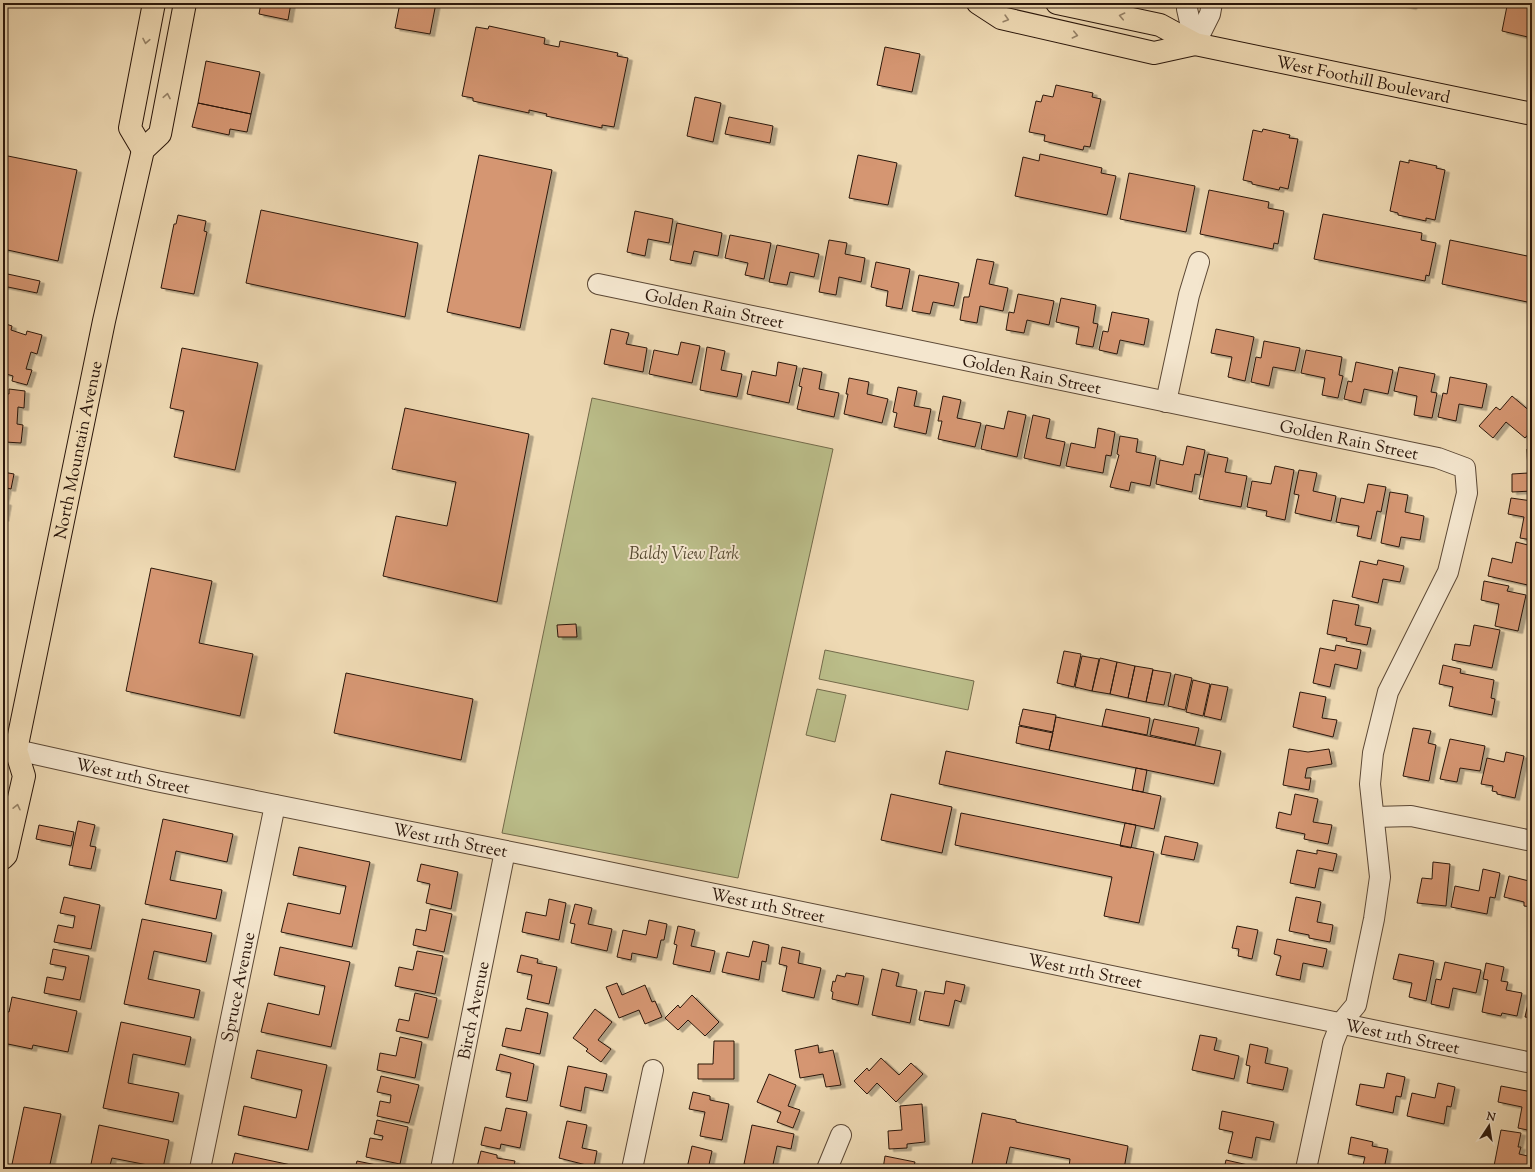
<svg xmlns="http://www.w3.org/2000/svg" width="1535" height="1172" font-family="'Sorts Mill Goudy',serif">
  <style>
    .green { fill: #bbbe8a; stroke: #736a4a }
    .building { fill: #d59672; stroke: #2b170b; filter: url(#shadow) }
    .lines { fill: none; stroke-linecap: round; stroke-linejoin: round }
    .minor-casing { stroke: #5c4835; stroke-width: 22 }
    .major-casing { stroke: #2b170b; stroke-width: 24 }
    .minor { stroke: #f4e6ce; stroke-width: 20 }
    .major { stroke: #eed9b3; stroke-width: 22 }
    .oneway { stroke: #968267 }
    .labels { text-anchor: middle; stroke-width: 4; stroke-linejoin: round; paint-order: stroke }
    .street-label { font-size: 17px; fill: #2b170b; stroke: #f4e6ce }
    .park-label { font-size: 17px; font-style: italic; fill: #564931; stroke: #f4e6ce }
  </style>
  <defs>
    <filter id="shadow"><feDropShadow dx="4.5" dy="2.5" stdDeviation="0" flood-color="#0004"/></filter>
  </defs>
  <rect width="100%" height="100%" fill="#eed9b3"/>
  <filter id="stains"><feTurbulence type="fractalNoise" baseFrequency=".005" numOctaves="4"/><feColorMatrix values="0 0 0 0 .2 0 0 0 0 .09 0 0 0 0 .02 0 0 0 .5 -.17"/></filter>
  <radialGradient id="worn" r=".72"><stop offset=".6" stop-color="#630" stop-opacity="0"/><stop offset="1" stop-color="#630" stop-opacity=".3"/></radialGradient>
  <!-- green -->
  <path class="green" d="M592 398 833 449 738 878 502 833Z
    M825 650 974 681 968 710 819 679Z
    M817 689 846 695 835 742 806 735Z"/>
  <!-- building -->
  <path class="building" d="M261 3H291L288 20 259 14Z
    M400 3H436L430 34 395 28Z
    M1395 3H1413L1412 7Z
    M1495 3H1532V38L1502 31 1507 6Z
    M489 26 545 38 544 44 559 47 560 41 618 53 617 56 628 58 614 127 602 125V128L546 116 547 114 529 110V113L473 101V98L462 96 476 27 488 29Z
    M885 47 920 54 912 92 877 85Z
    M206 61 260 72 251 114 198 103Z
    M1056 85 1093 93 1092 97 1101 99 1090 147 1084 146 1083 150 1044 141 1045 135 1029 132 1036 101 1041 102 1043 95 1053 97Z
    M695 97 721 103 713 142 687 136Z
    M198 103 251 114 247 132 230 129 229 135 192 127Z
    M729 117 773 126 770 143 725 134Z
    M1263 129 1290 135 1289 138 1298 139 1288 189 1280 187 1279 190 1252 184V182L1243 180 1253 130 1262 132Z
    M1040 154 1102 168 1101 173 1116 176 1107 215 1015 196 1023 157 1039 161Z
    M3 155 77 170 58 261 3 249Z
    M479 155 552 170 520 328 447 312Z
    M858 155 897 163 888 205 849 198Z
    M1409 160 1437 166 1436 168 1445 170 1435 220 1426 218V221L1398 215V213L1390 211 1400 161 1409 163Z
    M1129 173 1195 186 1186 232 1120 219Z
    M1209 190 1269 202 1268 208 1284 211 1278 244 1274 243 1273 249 1200 234Z
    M261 210 418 243 405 317 246 283Z
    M635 211 673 219 669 243 648 239 645 256 627 252Z
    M1323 214 1422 233 1421 240 1436 243 1429 276 1426 275 1425 281 1314 259Z
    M178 215 206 221 204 231 207 232 194 294 161 288 174 224H176Z
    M677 223 722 233 718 256 694 251 691 264 670 260Z
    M730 235 771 243 764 279 745 275 748 263 725 258Z
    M829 240 847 243 845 254 865 258 861 282 839 277 836 295 819 292Z
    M1450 240 1532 257V303L1442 284Z
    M777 245 819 254 814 277 790 272 787 285 769 282Z
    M977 259 994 262 989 284 1008 288 1003 311 980 306 977 323 960 320 964 297H969Z
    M876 262 910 269 902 309 886 306 888 291 871 287Z
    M3 273 40 281 37 293 3 286Z
    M919 275 959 283 954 306 933 302 930 314 912 311Z
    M1018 294 1054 301 1049 325 1027 320 1024 333 1006 330 1009 312 1014 313Z
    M1061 298 1096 305 1093 323 1098 324 1093 347 1076 344 1079 327 1056 322Z
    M1112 312 1149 319 1144 345 1120 340 1117 354 1099 350 1103 331 1108 332Z
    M3 323 12 326 11 330 26 335 27 331 42 335 37 354 31 352 26 369 32 370 27 385 12 381 13 376 3 373Z
    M611 329 629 333 626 344 647 348 643 372 604 364Z
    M1216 329 1254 337 1245 381 1228 377 1232 357 1211 353Z
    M1264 341 1300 348 1295 371 1273 367 1269 386 1251 382 1256 357 1261 358Z
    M681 342 700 346 692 383 649 374 654 350 678 355Z
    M707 347 725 351 721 370 742 374 737 397 700 390Z
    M182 348 258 363 235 470 174 457 184 411 170 408Z
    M1306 350 1342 357 1339 375 1343 376 1338 398 1322 395 1325 378 1301 373Z
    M778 362 797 366 789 403 747 394 752 371 776 376Z
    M1356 362 1393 370 1388 394 1364 389 1361 403 1344 399 1348 381 1352 382Z
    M1399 367 1435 374 1431 392 1437 393 1432 418 1414 415 1417 396 1394 391Z
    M803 368 822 372 819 389 839 393 834 417 797 409 802 387 799 386Z
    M1450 377 1487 384 1482 408 1459 404 1456 421 1438 417 1443 393 1447 394Z
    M849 378 869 382 867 394 888 399 882 423 844 414 848 394H846Z
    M898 387 917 391 914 406 931 409 926 434 894 427 897 413 893 412Z
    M9 389 25 391 24 408 18 407 17 424 23 425 21 443 5 442V437H3V393L9 394Z
    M943 396 961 400 957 418 981 423 975 447 938 439 942 421H938Z
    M1512 396 1532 413V430L1525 438 1506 422 1493 438 1479 426 1496 407 1500 410Z
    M405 408 529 434 497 602 383 576 396 516 447 526 456 482 392 469Z
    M1008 411 1026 415 1017 457 981 449 986 425 1004 429Z
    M1033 415 1050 419 1046 438 1065 442 1060 466 1024 458Z
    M1098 428 1115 432 1111 456 1106 455 1103 473 1066 466 1071 443 1095 448Z
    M1120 436 1138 439 1136 452 1156 456 1150 486 1131 482 1129 491 1110 487 1119 455 1117 454Z
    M1187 446 1205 450 1200 475 1195 474 1192 492 1156 484 1160 460 1183 465Z
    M1527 449H1532V491L1512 492V474L1528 473Z
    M1208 454 1228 458 1225 472 1247 476 1241 507 1199 499Z
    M1275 466 1294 470 1285 520 1266 516 1267 511 1247 507 1252 481 1271 484Z
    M1299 470 1317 473 1313 491 1336 496 1331 521 1295 513 1299 495 1294 494Z
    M3 472 14 474 11 489 7 488 4 502 7 503 4 519Z
    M1368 484 1386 487 1381 512 1377 511 1371 539 1357 536 1359 526 1336 522 1341 498 1364 503Z
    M1390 492 1408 495 1405 512 1424 516 1420 540 1401 537 1399 547 1381 543Z
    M1511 498 1532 501V540L1520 538 1524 517 1508 514Z
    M1516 542 1532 546V586L1488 576 1492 558 1512 563Z
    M1378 560 1404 566 1400 582 1383 579 1378 603 1352 597 1360 561 1377 565Z
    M151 568 212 581 199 643 253 654 240 716 126 691Z
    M1484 581 1509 586 1507 591 1526 595 1518 631 1495 626 1499 604 1481 600Z
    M1333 600 1359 605 1355 625 1371 628 1367 645 1346 641 1347 638 1327 634Z
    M576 624 577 637H558L557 625Z
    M1474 625 1500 630 1492 668 1452 660 1455 644 1470 646Z
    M1336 645 1361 650 1357 669 1335 664 1330 687 1313 683 1320 648 1335 651Z
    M1064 651 1081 654 1074 687 1057 683Z
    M1082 656 1099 659 1092 691 1075 687Z
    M1100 658 1117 662 1110 694 1092 691Z
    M1117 662 1135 666 1128 698 1110 694Z
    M1443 665 1461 669 1460 673 1494 680 1491 698 1495 699 1492 715 1449 706 1453 687 1439 684Z
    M1135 666 1153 669 1146 702 1128 698Z
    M1153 670 1171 673 1164 705 1146 702Z
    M346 673 473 699 461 760 334 733Z
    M1175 674 1192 678 1185 710 1168 706Z
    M1193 680 1210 684 1203 716 1186 712Z
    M1211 684 1228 687 1221 720 1204 716Z
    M1300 692 1326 697 1322 718 1337 720 1333 737 1293 727Z
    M1023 709 1056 715 1053 732 1019 725Z
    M1106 709 1150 718 1147 735 1102 726Z
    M1056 717 1221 751 1214 784 1049 750Z
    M1154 719 1199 728 1195 745 1150 735Z
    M1019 726 1053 733 1049 750 1016 743Z
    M1413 728 1431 731 1428 743 1436 745 1429 781 1403 776Z
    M1450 739 1485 746 1480 771 1460 768 1457 782 1440 779Z
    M1289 749 1308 752 1329 749 1332 764 1307 768 1305 778H1311L1309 790 1283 785Z
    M946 751 1161 796 1154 829 939 784Z
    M1506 752 1524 756 1515 798 1497 794V792L1492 791 1493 786 1481 784 1487 758 1504 762Z
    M1136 768 1147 770 1143 792 1132 790Z
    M891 794 952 807 942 853 881 840Z
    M1295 794 1318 799 1313 822 1332 825 1328 844 1304 839 1305 834 1276 828 1279 812 1291 815Z
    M961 813 1154 852 1139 923 1104 916 1112 877 955 845Z
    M163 819 233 834 227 862 176 851 170 880 222 890 216 919 145 904Z
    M78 821 95 825 90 846 96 847 91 869 69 865Z
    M1125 823 1136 825 1131 848 1120 846Z
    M39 825 74 832 71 846 36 839Z
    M1165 836 1198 843 1194 860 1161 854Z
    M299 847 370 862 352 947 281 932 288 903 340 914 346 886 293 875Z
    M1297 850 1317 854V850L1337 854 1333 871 1319 868 1315 888 1290 883Z
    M1433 862 1450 864 1446 906 1417 903 1422 878 1432 879Z
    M421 864 458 872 451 909 426 903 430 884 417 881Z
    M1483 869 1500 873 1495 898 1490 897 1487 914 1451 907 1455 886 1479 891Z
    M1509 876 1529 881V884L1532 885V907L1524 906V902L1504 897Z
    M64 897 100 905 91 949 54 942 58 925 73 928 75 916 60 913Z
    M1296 897 1321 902 1317 922 1333 925 1330 942 1309 938V935L1289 931Z
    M549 899 566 903 559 940 522 932 526 912 546 916Z
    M575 904 592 908 588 924 612 929 607 951 571 943 575 924 570 923Z
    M430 909 452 914 444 952 413 945 416 929 426 931Z
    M142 919 212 933 206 962 154 951 148 979 200 990 194 1018 124 1004Z
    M649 920 667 924 664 940H661L657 958 632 953 631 960 617 957 623 930 646 935Z
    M678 926 695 930 691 946 715 951 710 972 673 964 677 945 674 944Z
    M1237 926 1258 930 1252 959 1238 956 1239 949 1232 948Z
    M1277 939 1327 949 1323 967 1303 963 1300 980 1276 975 1281 956 1274 954Z
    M753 941 769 945 766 962 762 961 759 980 722 972 727 952 749 957Z
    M280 947 350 962 331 1047 261 1032 268 1003 319 1015 325 986 274 975Z
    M782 947 800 951 798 963 821 968 814 998 782 991 787 966 779 964Z
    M53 949 89 956 80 1000 44 993 47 977 63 980 66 967 50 964Z
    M417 951 443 956 435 994 395 986 399 967 413 970Z
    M1399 954 1434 961 1426 1001 1409 997 1412 983 1393 979Z
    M521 955 538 959 537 963 557 967 549 1004 527 999 532 975 517 972Z
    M1445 962 1481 970 1476 993 1453 988 1449 1008 1431 1004 1436 979 1441 980Z
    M1486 963 1504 967 1501 981 1508 982 1506 990 1522 993 1517 1016 1502 1013 1501 1016 1482 1012 1488 980 1483 979Z
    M882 969 899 973 896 986 917 990 910 1023 872 1015Z
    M846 973 864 976 858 1005 832 999 833 992 831 991 833 981 835 982 837 975 845 977Z
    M946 981 965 985 961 1002 955 1000 949 1026 919 1020 925 991 944 994Z
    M617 983 622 995 645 985 652 1002 655 1001 662 1017 645 1024 639 1010 619 1018 606 987Z
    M415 993 437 998 428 1038 396 1031 399 1019 409 1021Z
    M692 995 719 1022 705 1036 688 1020 678 1030 665 1018 678 1005 680 1008Z
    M1530 995H1532V1018L1525 1017Z
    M12 997 77 1011 68 1052 33 1045 32 1049 3 1043V1018L4 1011 9 1012Z
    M526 1008 548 1013 540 1054 502 1046 506 1028 521 1031Z
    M595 1009 612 1022 598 1040 611 1049 601 1062 586 1051 588 1049 573 1038Z
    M121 1022 191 1037 185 1065 133 1054 128 1083 179 1093 173 1122 103 1108Z
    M1200 1035 1217 1038 1214 1050 1239 1056 1234 1079 1192 1070Z
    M400 1037 422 1042 415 1078 377 1070 380 1053 396 1056Z
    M714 1041H734V1079H698V1064H713Z
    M1250 1044 1268 1048 1265 1063 1288 1068 1283 1090 1247 1083 1250 1066 1246 1065Z
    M818 1045 819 1053 833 1050 841 1085 826 1087 823 1074 800 1078 795 1050Z
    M257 1050 327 1065 308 1150 238 1135 244 1106 296 1118 302 1090 251 1078Z
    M500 1054 534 1064 527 1101 506 1097 511 1073 496 1070Z
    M881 1058 899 1075 911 1063 923 1074 896 1102 877 1083 867 1094 854 1081 867 1068 869 1071Z
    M568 1066 607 1074 603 1091 585 1087 581 1111 560 1106Z
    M1387 1073 1405 1077 1401 1097 1396 1096 1393 1113 1356 1105 1360 1084 1384 1088Z
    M769 1074 796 1085 788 1106 800 1110 793 1128 777 1122 781 1112 757 1102Z
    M381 1076 419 1085 409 1123 377 1116 380 1101 390 1103 391 1095 377 1092Z
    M1438 1083 1455 1087 1451 1107 1447 1106 1444 1124 1407 1116 1412 1093 1435 1098Z
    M1501 1086 1532 1092V1131L1518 1128 1522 1107 1498 1102Z
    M693 1092 710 1096V1100L729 1104 722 1140 700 1136 705 1112 689 1109Z
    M922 1104 925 1142 907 1144V1148L889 1149 888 1131 902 1130 900 1106Z
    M24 1107 61 1114 49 1169H11Z
    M506 1108 527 1112 520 1148 501 1144 500 1149 481 1145 485 1127 501 1131Z
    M1222 1111 1274 1122 1270 1140 1256 1137 1252 1158 1228 1153 1233 1132 1219 1129Z
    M982 1113 1016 1120V1122L1128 1146 1124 1169H1079L1069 1167 1070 1159 1010 1147 1005 1169H971Z
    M377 1120 408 1127 400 1164 366 1157 370 1138 382 1140 383 1136 374 1134Z
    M567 1121 587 1125 582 1148 597 1151 594 1167 559 1158Z
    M99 1125 169 1140 163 1168 112 1158 109 1169H90Z
    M752 1125 794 1134 791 1149 777 1146 772 1169 744 1164Z
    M1501 1130 1521 1133 1518 1147H1521L1519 1154 1532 1157 1531 1169H1511L1494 1166Z
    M1351 1137 1373 1142 1372 1146 1388 1149 1384 1169H1386H1362L1365 1157 1348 1154Z
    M692 1146 712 1151 708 1169H670V1165L687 1168Z
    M481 1151 497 1155V1158L515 1161 513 1169 477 1167Z
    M235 1153 305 1168V1169H231Z
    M885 1156 915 1162 913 1169H883Z
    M1226 1160 1248 1165V1169H1224Z
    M357 1161 396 1169H355Z"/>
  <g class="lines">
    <!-- minor casing -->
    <g class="minor-casing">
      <g id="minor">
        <path d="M1188 3 1187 9 1195 44"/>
        <path d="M1195 44 1210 14 1212 3"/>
        <path id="s1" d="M598 284 1438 458 1465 468 1467 493 1448 572 1388 692 1373 753 1370 784 1380 877 1374 919 1356 1005 1341 1023 1333 1043 1306 1169"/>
        <path d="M1166 402 1189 295 1199 262"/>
        <path id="s2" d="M3 747 156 781 531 856 1532 1063"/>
        <path d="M1374 817 1411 816 1532 841"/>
        <path id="s3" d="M200 1169 275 805"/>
        <path id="s4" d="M441 1169 505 851"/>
        <path d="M632 1169 653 1070"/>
        <path d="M827 1169 841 1135"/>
      </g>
    </g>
    <!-- major casing -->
    <g class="major-casing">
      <g id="major">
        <path d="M978 3 1001 18 1154 53 1195 44"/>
        <path id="s5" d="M1057 3 1160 25 1195 44 1532 114"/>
        <path d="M143 150 130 128 154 3"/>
        <path id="s6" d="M3 858 6 855 24 776 16 750 104 321 143 150 160 134 185 3"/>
      </g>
    </g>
    <!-- minor -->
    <use href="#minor" class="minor"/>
    <!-- major -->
    <use href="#major" class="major"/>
  </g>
  <!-- one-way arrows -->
  <defs><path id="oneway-chevron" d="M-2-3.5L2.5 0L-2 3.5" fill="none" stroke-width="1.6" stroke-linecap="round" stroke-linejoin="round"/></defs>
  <g class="oneway">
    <use href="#oneway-chevron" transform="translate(1122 16) rotate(-168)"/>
    <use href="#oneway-chevron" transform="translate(1006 19) rotate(16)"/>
    <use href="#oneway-chevron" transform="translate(1075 35) rotate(13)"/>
    <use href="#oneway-chevron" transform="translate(146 41) rotate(101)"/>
    <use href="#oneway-chevron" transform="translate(167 96) rotate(-79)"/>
    <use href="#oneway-chevron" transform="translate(17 807) rotate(-77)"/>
  </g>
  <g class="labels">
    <!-- street labels -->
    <g class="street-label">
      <text dy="6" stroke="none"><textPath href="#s5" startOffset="317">West Foothill Boulevard</textPath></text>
      <text dy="6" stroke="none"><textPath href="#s1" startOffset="119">Golden Rain Street</textPath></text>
      <text dy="6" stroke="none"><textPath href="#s1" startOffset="443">Golden Rain Street</textPath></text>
      <text dy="6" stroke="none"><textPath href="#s1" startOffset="767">Golden Rain Street</textPath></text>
      <text dy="6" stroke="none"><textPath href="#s6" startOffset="419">North Mountain Avenue</textPath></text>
      <text dy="6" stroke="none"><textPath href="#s2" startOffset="133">West 11th Street</textPath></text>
      <text dy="6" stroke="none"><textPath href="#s2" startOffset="457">West 11th Street</textPath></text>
      <text dy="6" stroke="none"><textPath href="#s2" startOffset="781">West 11th Street</textPath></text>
      <text dy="6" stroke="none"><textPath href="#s2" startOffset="1105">West 11th Street</textPath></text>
      <text dy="6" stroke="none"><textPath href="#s3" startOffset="186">Spruce Avenue</textPath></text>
      <text dy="6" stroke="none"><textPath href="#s4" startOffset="162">Birch Avenue</textPath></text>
      <text dy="6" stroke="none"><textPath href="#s2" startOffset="1429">West 11th Street</textPath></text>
    </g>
    <!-- park labels -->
    <g class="park-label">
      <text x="684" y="559">Baldy View Park</text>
    </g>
  </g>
  <!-- margin -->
  <rect width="1535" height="1172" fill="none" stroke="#eed9b3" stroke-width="16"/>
  <rect x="4" y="4" width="1527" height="1164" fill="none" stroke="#2b170b" stroke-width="2"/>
  <rect x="8" y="8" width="1519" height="1156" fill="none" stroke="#2b170b"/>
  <!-- north arrow -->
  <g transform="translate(1489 1126) rotate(12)" stroke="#f4e6ce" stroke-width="3" paint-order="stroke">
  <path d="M0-3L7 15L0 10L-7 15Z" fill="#2b170b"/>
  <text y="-6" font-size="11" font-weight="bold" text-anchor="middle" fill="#2b170b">N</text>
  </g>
  <rect width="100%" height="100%" filter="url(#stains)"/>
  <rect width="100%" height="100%" fill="url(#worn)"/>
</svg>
